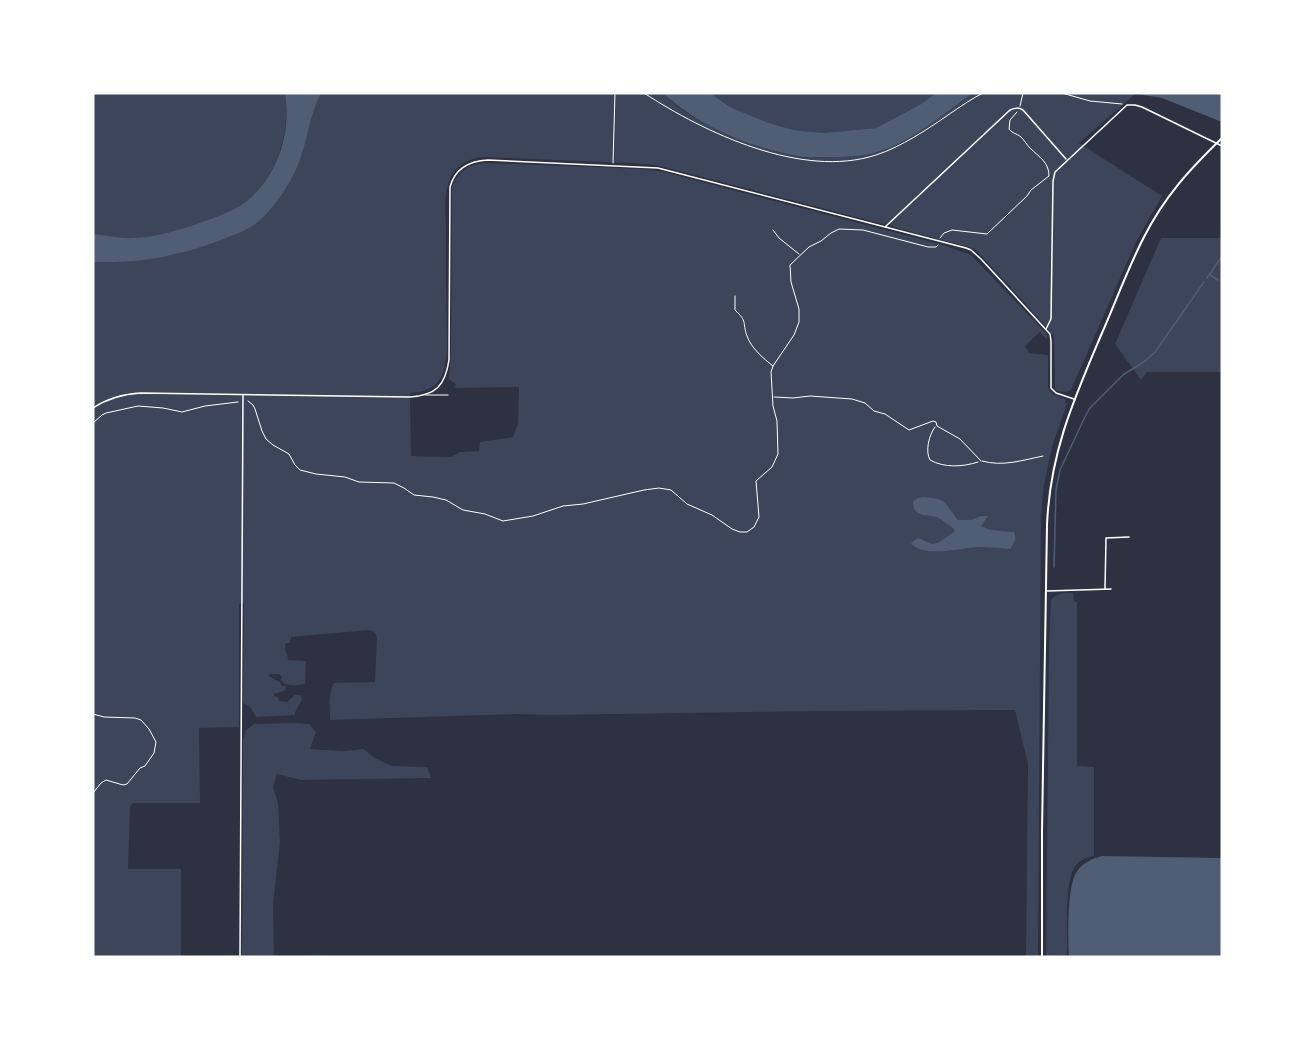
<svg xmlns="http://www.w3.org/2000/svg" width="1315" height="1050" font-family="'Public Sans',sans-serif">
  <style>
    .green { fill: #3c4559 }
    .water { fill: #4f5d75 }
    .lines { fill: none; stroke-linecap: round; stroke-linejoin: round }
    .stream { stroke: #4f5d75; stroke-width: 1.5 }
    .path { stroke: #fff; stroke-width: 1 }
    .service { stroke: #fff; stroke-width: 1 }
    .minor { stroke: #fff; stroke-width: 1.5 }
    .tertiary { stroke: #fff; stroke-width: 1.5 }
    .secondary { stroke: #fff; stroke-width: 2 }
  </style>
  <rect width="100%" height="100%" fill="#2d3142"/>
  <!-- green -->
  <path class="green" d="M93 93H285C288 114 286 131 280 151L302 155 314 107 321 93H663L677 106 690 115 720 131 753 144 805 158 852 156 880 151 954 106 972 93 1135 94 1079 143 1162 196 1136 242 1071 390 1066 392 1057 391 1055 388 1054 336 1012 289 975 249 894 227 888 223 883 224 656 165 629 163 483 157C470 158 455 166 450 179 443 195 446 217 446 234 446 271 446 309 447 346 446 373 441 392 410 393L411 456 451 457 460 452 479 451 480 442 513 437 518 424 519 387 455 388 456 384 449 379 451 351 452 187C457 172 469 164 485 163L645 169 664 172 943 245 971 255 1046 333 1048 338 1046 339 1040 332 1025 346 1029 353 1048 355V387L1052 394 1065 399 1067 404 1052 447 1044 485 1041 515 1038 957H1026L1028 764 1015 710 823 711 551 715 514 714 330 720C330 708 328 693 334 683L375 682 377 638 375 633 370 630 291 637 290 643H286C283 650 288 653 288 660L306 661 305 684C296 685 288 688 281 680L282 677 279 674H270L268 676 280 682 282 686H286V689L284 691 274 694V696L278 697 279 701 287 702 295 695H300L302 698C301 705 295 708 295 715L256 717 250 707 243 703 244 603 239 604V727L199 728 200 803H133L130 807 128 869H181V957H93Z
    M710 93H936L921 104 876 128 823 133 794 130 769 123 730 107Z
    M1161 238H1222V372H1147L1141 380 1115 344Z
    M1073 593 1074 601 1077 602V766L1094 767V856C1088 857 1082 859 1077 864 1063 878 1068 936 1067 957H1046L1049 647 1051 600C1056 593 1065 593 1073 593Z
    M294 723 309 724 316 732 310 749 344 751 363 749 375 758 392 766 427 767 431 778 301 780 277 774 273 787 278 803 280 843 273 904 274 955 282 957 320 955 337 957H242L243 740 246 730 254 724Z"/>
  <!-- water -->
  <path class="water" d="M285 93H321C308 118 308 143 297 167 289 186 268 218 249 228 241 233 232 235 224 239 195 250 165 258 134 261 121 262 107 262 93 262V234C106 235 121 239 134 238 157 237 175 231 197 224 213 218 233 212 247 201 279 175 291 132 285 93Z
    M663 93H710L730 107 769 123 794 130 823 133 876 128 921 104 936 93H972C947 112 910 142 880 151 862 157 843 157 825 157 818 157 810 158 803 157 754 149 699 127 663 93Z
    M1131 93H1222V122L1162 98Z
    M924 497C947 498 945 504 958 520H972L981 516H988L981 526 990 530 1014 532C1017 538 1014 544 1010 549 1000 548 991 547 981 547 964 547 922 559 911 543L918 538 932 544 938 543 954 532V529C949 525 943 520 936 517 926 514 914 518 913 502L918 498Z
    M1102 856 1222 858V957H1069C1068 940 1067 887 1076 873 1082 863 1091 859 1102 856Z"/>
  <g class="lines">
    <!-- stream -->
    <path class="stream" d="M1210 275 1218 280
      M1207 278 1222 256
      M1054 567 1056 490 1060 470 1083 421 1089 409 1123 375 1145 361 1155 352 1204 282"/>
    <!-- path -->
    <path class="path" d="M644 93C705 133 802 179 876 155 901 147 928 129 948 115 960 107 971 99 983 93
      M1062 93 1090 101 1122 104
      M1020 106 1023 93
      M613 163 615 93
      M773 230 779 238 799 254
      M940 238 944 233 952 230 987 234 1027 196 1031 190 1049 176C1049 162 1039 157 1030 148 1027 145 1024 140 1021 137 1016 133 1013 134 1009 129L1010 120 1017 112
      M735 296V310C748 322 742 322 747 336 751 348 764 359 773 366
      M774 397 793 398 810 396 852 399 865 403 874 411 885 414 909 430 933 421 936 422 937 426 960 439 981 461
      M248 401 253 405 255 409 262 431 266 439 273 445 289 454 295 465 300 470 316 474 345 477 359 482 394 483 404 488 414 495 433 497 446 500 463 510 485 514 503 521 533 516 563 506 583 504 644 490 659 488 671 490 687 504 712 515 732 529 740 532H747L754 527 759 517 756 481 772 467 778 454 777 421 773 406 771 372 773 366 794 335 799 322V309L791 282 790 265 809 247 821 241 831 233 839 229 863 230 928 247H936L938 245
      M93 423 102 415 106 413 138 406 163 408 182 412 205 406 238 402
      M935 427C929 435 925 451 930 460 944 468 963 467 978 462
      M982 461C1003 467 1023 460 1043 456
      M93 714 104 717 135 718 141 720 149 729 156 742 154 753 145 766 140 768 127 784 123 785 106 780 101 783 93 793"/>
    <!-- service -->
    <path class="service" d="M426 395H448"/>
    <!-- minor -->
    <path class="minor" d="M885 227 1010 110C1015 108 1018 107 1023 110L1066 159
      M1046 329 1051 319 1053 181 1055 172 1127 105H1135L1142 107 1222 146
      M1105 589 1106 538 1129 537
      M1047 591 1111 589
      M240 957 243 395"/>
    <!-- tertiary -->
    <path class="tertiary" d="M93 408C108 398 123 394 141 393L410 397C436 395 445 386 449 360L450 187C455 168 469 161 488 160L658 168 966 248 971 250 981 259 1050 334 1051 341V388L1056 393 1074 399"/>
    <!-- secondary -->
    <path class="secondary" d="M1042 957V832L1047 525C1050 452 1074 399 1102 333 1116 301 1128 268 1144 237 1165 196 1189 170 1222 138"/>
  </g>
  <!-- border -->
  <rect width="1315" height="1050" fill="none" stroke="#ffffff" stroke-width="189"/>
</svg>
